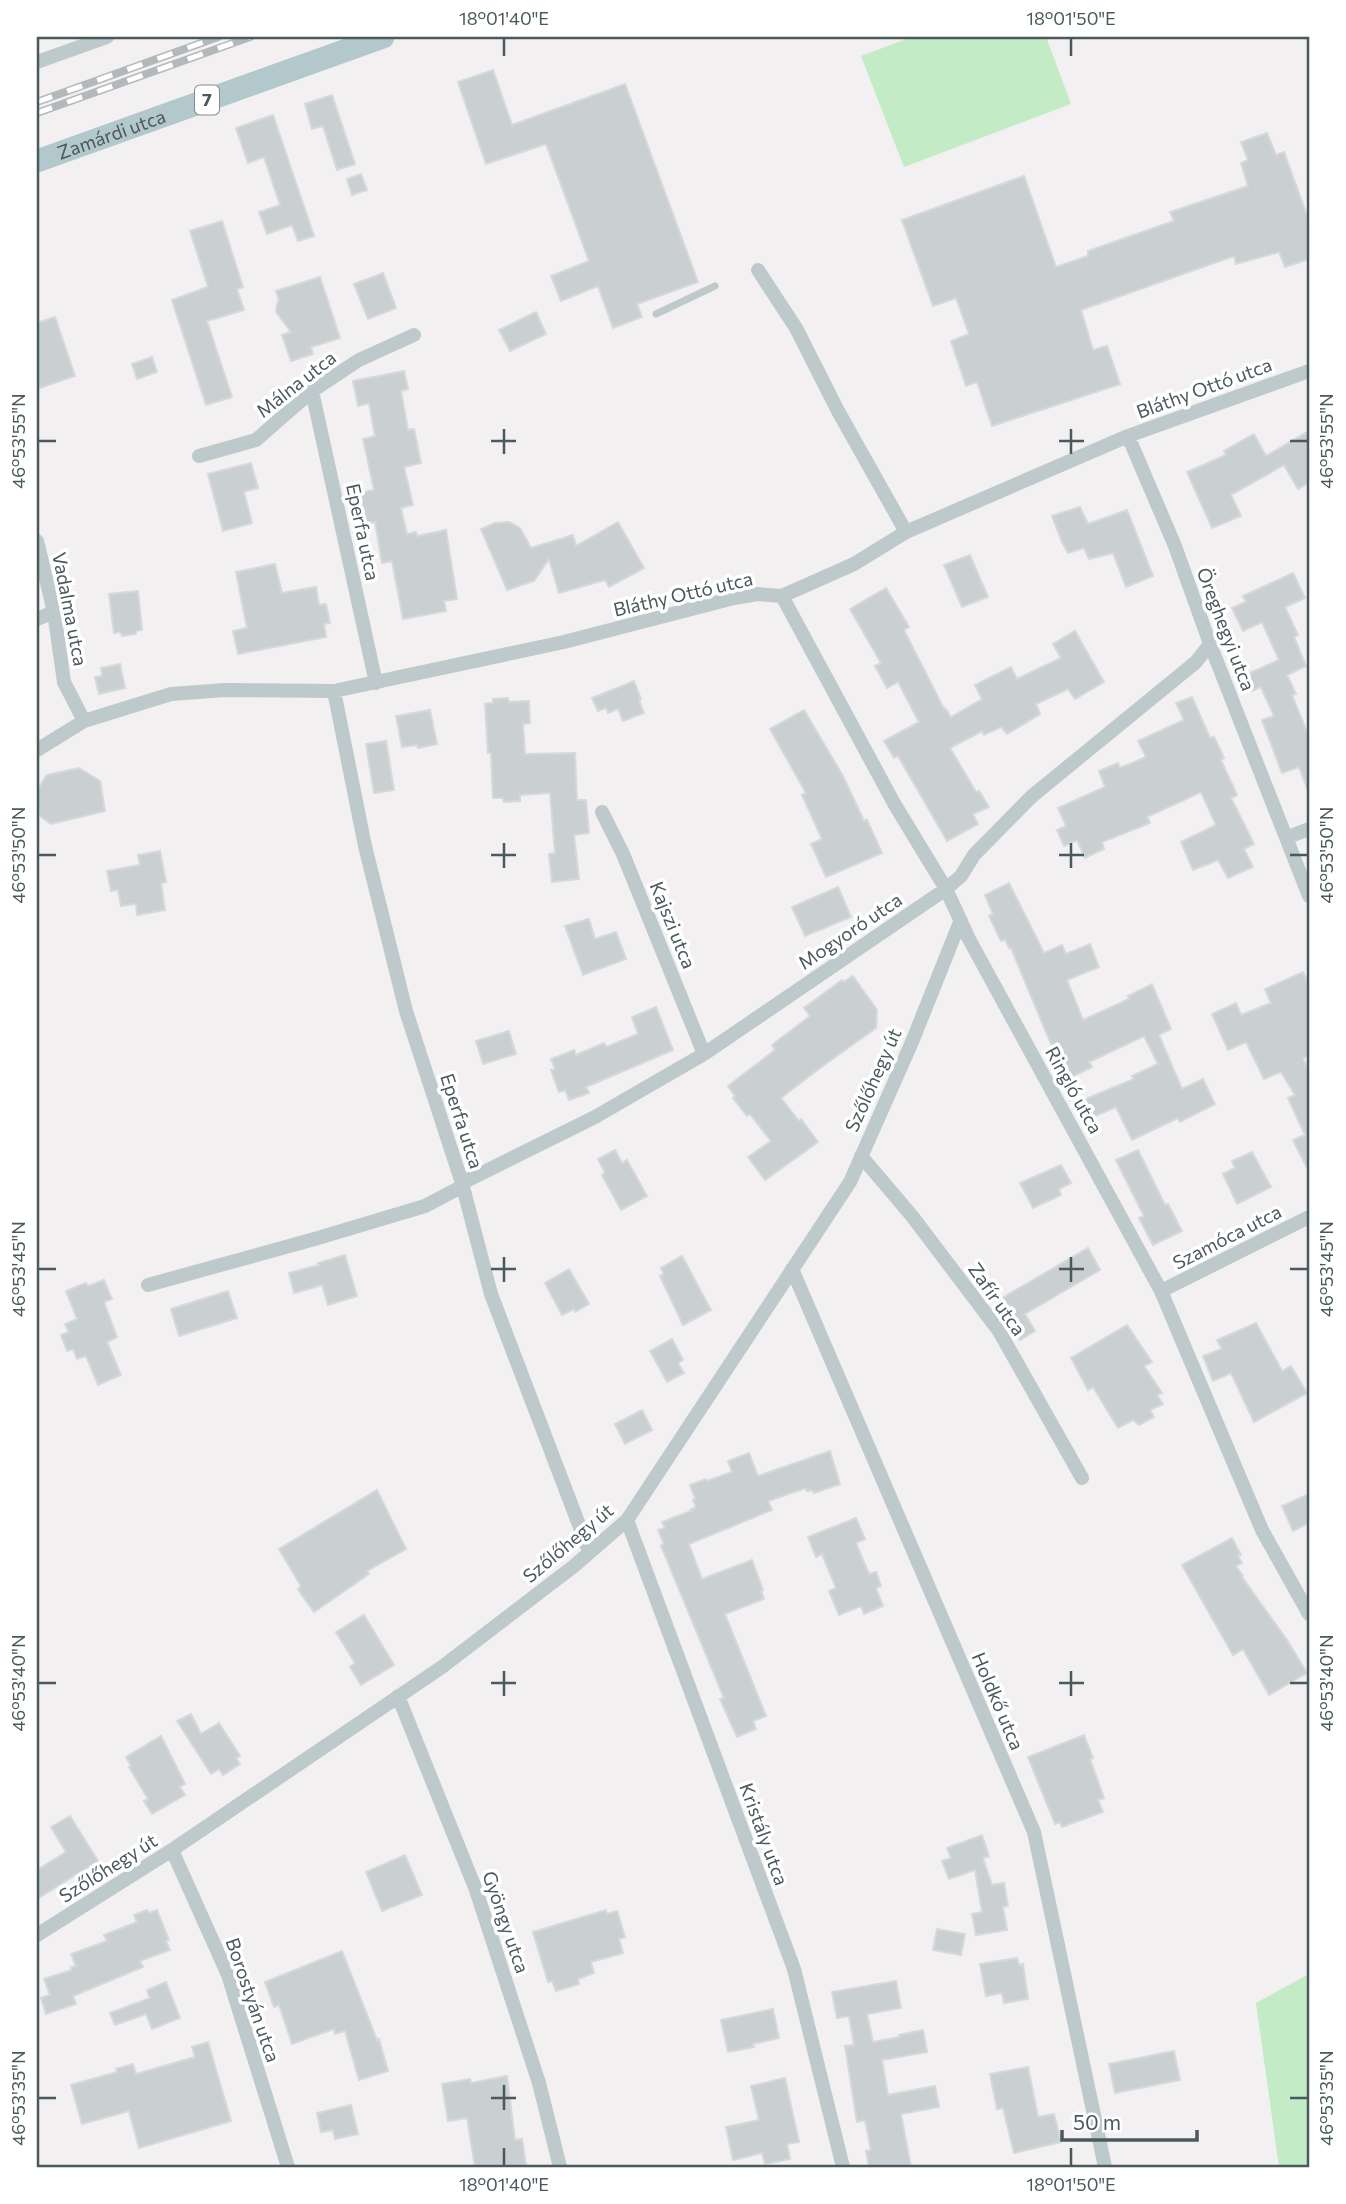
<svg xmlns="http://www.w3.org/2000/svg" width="1346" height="2204" font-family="Commissioner,sans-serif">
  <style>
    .green { fill: #c3ebc5 }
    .building { fill: #cacfd2; stroke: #d5d9db; stroke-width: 2 }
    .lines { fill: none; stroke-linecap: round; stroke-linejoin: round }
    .lane { stroke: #bdc9cb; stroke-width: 7 }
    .street { stroke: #bdc9cb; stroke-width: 14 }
    .primary { stroke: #b3c8cc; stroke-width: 23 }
    .rail-casing { stroke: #b3b8ba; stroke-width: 8 }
    .rail { stroke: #fff; stroke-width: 5; stroke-dasharray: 16; stroke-linecap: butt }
    .ticks { fill: none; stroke: #4a595c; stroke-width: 2.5 }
    .labels { text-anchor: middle; stroke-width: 7; stroke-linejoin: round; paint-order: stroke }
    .shield { fill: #fff; stroke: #808b8d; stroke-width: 2 }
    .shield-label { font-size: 18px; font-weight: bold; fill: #4a595c }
    .street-label { font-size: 19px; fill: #4a595c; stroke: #fff }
    .neatline { fill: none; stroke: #4a595c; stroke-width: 2.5 }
    .ticks-label { font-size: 18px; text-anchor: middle; fill: #4a595c }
  </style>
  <rect width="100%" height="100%" fill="#f2f0f1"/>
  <!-- green -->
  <path class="green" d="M912 37H1046L1071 104 904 167 861 56Z
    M1309 1974V2167H1279L1256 2003Z"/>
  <!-- building -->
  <path class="building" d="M493 70 512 125 625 84 698 282 637 304 642 317 613 328 598 286 561 301 551 276 589 261 546 144 486 164 458 82Z
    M332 95 355 164 337 170 323 126 312 129 305 104Z
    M273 115 314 236 298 241 292 225 267 234 259 212 280 205 264 157 248 163 236 128Z
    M1267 133 1276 155 1284 152 1309 221V259L1285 267 1279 252 1236 264 1234 256 1081 310 1093 350 1107 346 1120 384 992 426 977 382 966 386 951 341 969 334 956 298 933 306 902 220 1024 176 1056 267 1088 256V251L1174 221 1170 212 1248 186 1241 163 1248 160 1241 142Z
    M361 174 367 190 352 195 347 179Z
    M222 221 243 287 237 289 244 310 207 321 232 397 206 405 172 300 208 287 190 231Z
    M383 273 396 308 368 319 354 284Z
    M320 277 340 338 311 347 313 354 291 361 282 335 291 332 276 312 277 304 279 300 276 291Z
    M536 312 546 334 510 351 499 330Z
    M55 317 75 376 40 388 37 380V323Z
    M152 357 157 372 137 379 132 364Z
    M404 371 408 389 401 391 408 430 414 429 421 463 404 467 413 505 401 508 407 534 416 532 417 536 446 530 457 599 444 601 446 611 403 619 392 561 382 563 375 522 366 524 359 493 374 490 363 439 375 436 369 403 358 406 353 381Z
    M1309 431V483L1298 489 1284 465 1231 495 1241 516 1212 528 1187 472 1226 455 1224 451 1254 434 1266 456Z
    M251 463 258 488 244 492 252 523 223 531 208 474Z
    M1080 507 1088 524 1127 510 1153 576 1126 587 1113 553 1089 559 1084 548 1068 553 1062 542 1052 516Z
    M509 522 520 528 531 548 573 535 576 546 618 522 644 568 609 587 605 580 559 593 549 559 534 581 507 590 481 529 495 523Z
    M970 555 988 597 962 607 944 565Z
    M275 564 282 593 316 587 319 605 326 604 330 623 324 624 326 637 238 654 233 631 247 628 236 572Z
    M1293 573 1305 598 1285 607 1298 635 1294 637 1306 666 1287 675 1296 694 1292 695 1309 737 1308 791 1299 767 1282 773 1262 720 1274 716 1261 687 1252 691 1245 675 1279 660 1262 622 1243 631 1232 608 1246 602 1243 596Z
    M886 588 909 627 904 630 944 709 945 708 951 717 982 699 975 685 1011 667 1017 679 1061 658 1053 644 1075 631 1104 682 1075 699 1068 689 1036 704 1040 714 1007 734 1001 727 984 735 982 731 950 748 976 792 979 791 989 807 973 814 978 824 947 841 898 756 894 758 884 741 919 722 898 682 887 688 875 666 881 663 850 609Z
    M138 591 142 630 136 631V634L122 636 121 632 114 633 109 594Z
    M120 664 125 688 99 694 95 677 102 676 101 668Z
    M634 681 641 699 639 700 644 713 623 721 618 709 608 713 606 708 598 711 592 698Z
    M1192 697 1210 738 1214 737 1224 758 1221 760 1237 795 1231 798 1254 844 1244 849 1253 867 1228 878 1218 860 1193 870 1181 842 1216 825 1201 792 1147 817 1150 823 1102 842 1104 849 1085 858 1077 840 1064 846 1057 830 1066 826 1058 808 1105 787 1099 771 1118 763 1120 768 1146 757 1138 741 1184 720 1176 703Z
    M508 698 509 702 529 701 530 723 523 724 525 754 575 753 577 800H586L589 833 574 835 579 879 552 882 549 854 555 853 550 793 520 795V801L504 802 503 798H493L491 753H488L485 704 493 703V699Z
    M430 710 437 744 418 748 417 745 402 747 396 716Z
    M804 710 843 776 864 821 867 820 882 853 826 877 811 844 822 839 802 795 806 793 770 729Z
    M386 741 394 790 374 793 366 744Z
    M79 768 100 781 105 811 51 824 40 816 37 806V790L47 775Z
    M160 851 166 882 161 883 165 910 137 915 136 904 121 906 118 890 111 891 107 871 140 865 138 855Z
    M1009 883 1044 953 1062 945 1066 954 1090 944 1099 967 1067 980 1083 1020 1129 999 1128 996 1152 984 1171 1029 1159 1035 1182 1089 1203 1079 1215 1104 1180 1122 1178 1118 1132 1140 1116 1107 1086 1120 1078 1102 1134 1079 1132 1076 1158 1064 1144 1036 1089 1062 1092 1067 1068 1079 1055 1048 1053 1049 1011 948H1009L1005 939 1001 941 989 916 993 914 985 895Z
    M838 887 851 917 805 936 792 907Z
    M589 919 595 939 616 932 626 959 583 975 565 926Z
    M1303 972 1309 986V1056L1303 1058 1309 1073V1172L1293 1140 1305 1135 1288 1098 1295 1095 1281 1072 1264 1079 1246 1042 1228 1050 1212 1014 1236 1003 1241 1015 1271 1003 1265 989Z
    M853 976 877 1010 876 1028 820 1068 781 1098 799 1121 801 1119 818 1142 765 1180 748 1157 771 1141 750 1114 747 1116 733 1098 735 1096 728 1086 775 1050 772 1045 810 1016 804 1008 842 980 843 982Z
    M656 1007 673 1050 586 1087 589 1093 569 1100 565 1090 559 1092 551 1070 555 1069 551 1059 574 1050 576 1055 604 1043 606 1047 638 1034 632 1017Z
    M509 1031 516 1054 483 1064 476 1041Z
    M615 1150 622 1163 627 1160 647 1196 621 1210 602 1175 605 1173 598 1159Z
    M1138 1150 1165 1205 1168 1204 1182 1231 1153 1245 1139 1218 1144 1216 1116 1160Z
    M1252 1152 1271 1187 1237 1204 1223 1174 1235 1168 1232 1161Z
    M1061 1165 1071 1183 1059 1189 1061 1195 1033 1208 1020 1183Z
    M1088 1248 1100 1270 1025 1314 1035 1331 1020 1340 997 1301Z
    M345 1255 357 1296 328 1305 322 1285 294 1293 289 1273 319 1265 318 1263Z
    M682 1256 711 1310 683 1325 660 1276 664 1274 661 1268Z
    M569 1269 589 1304 575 1312 574 1309 562 1315 545 1283Z
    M104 1280 112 1299 104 1302 117 1337 107 1342 121 1375 98 1385 86 1356 77 1359 73 1349 67 1351 61 1335 69 1332 65 1324 77 1319 66 1291 86 1283 88 1286Z
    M228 1291 237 1318 179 1336 171 1309Z
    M1256 1323 1282 1371 1291 1366 1307 1393 1254 1422 1231 1373 1213 1381 1203 1356 1222 1349 1217 1340Z
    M1127 1325 1152 1362 1144 1366 1162 1393 1157 1395 1163 1404 1150 1410 1154 1417 1139 1425 1133 1420 1118 1428 1093 1387 1088 1390 1071 1358Z
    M672 1339 683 1360 678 1363 684 1373 667 1382 650 1351Z
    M642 1410 652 1430 625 1444 615 1424Z
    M830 1451 840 1484 814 1493 812 1490 807 1491 806 1488 768 1501 772 1510 689 1544 702 1579 752 1560 763 1590 761 1591 764 1599 725 1614 766 1716 753 1721 756 1729 737 1737 720 1699 724 1698 661 1546 664 1544 658 1530 665 1528 662 1522 691 1511 690 1510 696 1507 693 1500 695 1498 690 1485 706 1479 707 1481 732 1472 728 1461 749 1453 758 1476Z
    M377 1490 406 1549 367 1571 369 1574 314 1612 298 1589 301 1586 279 1549Z
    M1309 1494V1523L1293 1531 1282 1506Z
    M856 1518 865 1539 856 1543 869 1574 876 1572 881 1586 876 1588 883 1606 864 1614 861 1606 839 1615 829 1591 836 1588 822 1554 816 1557 808 1537Z
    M1232 1538 1241 1555 1238 1556 1242 1563 1236 1566 1243 1576 1242 1577 1287 1640 1307 1673 1269 1695 1243 1649 1233 1655 1182 1565Z
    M364 1615 394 1665 361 1685 350 1667 355 1663 336 1632Z
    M191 1714 201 1734 219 1723 240 1756 236 1758 240 1764 223 1775 219 1769 211 1774 177 1721Z
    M1084 1735 1093 1758 1090 1759 1104 1798 1098 1800 1103 1812 1062 1827 1060 1822 1055 1824 1028 1757Z
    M161 1736 185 1784 180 1787 185 1795 152 1814 144 1801 148 1799 129 1767 131 1766 126 1757Z
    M70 1816 98 1861 37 1899V1870L66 1852 51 1827Z
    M982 1835 989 1856 983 1858 992 1885 1004 1883 1008 1906 1003 1907 1007 1930 976 1935 972 1914 982 1912 975 1870 949 1879 942 1861 951 1858 947 1848Z
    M405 1855 422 1895 382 1911 366 1872Z
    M147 1910 149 1913 157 1910 169 1940 166 1941 170 1950 140 1961 143 1967 73 1996 76 2004 46 2014 41 1998 50 1995 44 1979 72 1970 71 1967 76 1966 71 1954 107 1941 104 1935 137 1922 134 1915Z
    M606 1910 607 1914 617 1911 625 1937 619 1939 623 1953 591 1962 594 1973 578 1979 579 1984 556 1991 552 1981 548 1982 533 1932Z
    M937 1929 965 1934 961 1955 933 1950Z
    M342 1951 377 2040 379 2039 388 2071 359 2080 345 2031 335 2034 334 2029 292 2044 279 2005 274 2007 265 1982Z
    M1017 1958 1019 1965 1023 1964 1028 1999 1004 2003 1002 1993 986 1996 980 1964Z
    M896 1981 901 2008 867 2014 873 2042 900 2037 899 2035 923 2030 927 2052 882 2060 888 2095 935 2086 939 2107 901 2114 911 2167H869L866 2151 871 2150 865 2120 857 2122 845 2046 854 2045 849 2016 837 2018 832 1992Z
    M166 1982 180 2018 152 2029 146 2014 115 2025 110 2013 150 1998 147 1990Z
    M773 2009 779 2038 753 2044 754 2047 728 2052 721 2020Z
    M208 2042 231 2121 139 2148 129 2111 82 2124 71 2085 117 2072 116 2069 133 2064 136 2074 195 2057 192 2047Z
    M1174 2051 1180 2080 1115 2093 1109 2064Z
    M1028 2067 1038 2117 1054 2114 1061 2142 1014 2153 1003 2108 997 2109 990 2074Z
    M507 2076 515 2140 522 2139 526 2165 509 2167H475L467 2118 448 2121 442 2084 470 2079 471 2083Z
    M785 2078 799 2142 787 2144 790 2159 765 2164 762 2153 733 2160 726 2127 759 2120 751 2086Z
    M351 2105 358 2134 335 2139 333 2130 321 2132 317 2113Z"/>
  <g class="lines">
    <!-- lane -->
    <path class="lane" d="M656 314 715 286"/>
    <!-- street -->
    <path class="street" d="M37 62 107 37
      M758 270 796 328 838 411 906 532
      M312 391 376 683
      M1128 436 1175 546 1210 644 1309 896
      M199 456 256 440 312 391 359 360 414 335
      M37 541 54 612 64 682 84 721
      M782 596 895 805 946 889 969 939 1161 1291 1262 1530 1309 1614
      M37 619 54 612
      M334 691 365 846 406 1011 462 1183 491 1294 589 1551
      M37 750 84 721 171 694 225 690 334 691 564 642 734 598 757 594 782 596 854 564 906 532 1128 436 1309 371
      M602 812 623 854 704 1054
      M1288 837 1309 829
      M861 1156 912 1216 999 1331 1082 1478
      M462 1183 595 1117 704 1054 946 889 961 876 974 855 1031 797 1196 662 1210 644
      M792 1269 1034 1832 1105 2167
      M148 1285 318 1238 425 1206 463 1186
      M1161 1291 1309 1217
      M627 1520 794 1969 843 2167
      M398 1696 476 1890 539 2083 560 2167
      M172 1850 228 1975 288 2167
      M37 1935 172 1850 442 1667 574 1566 627 1520 850 1182 912 1042 960 922"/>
    <!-- primary -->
    <path class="primary" id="s1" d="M37 161 383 37"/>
    <!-- rail casing -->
    <g class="rail-casing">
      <path id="rail" d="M37 102 218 37
        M37 113 250 37"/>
    </g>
    <!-- rail -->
    <use href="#rail" class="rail"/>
  </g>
  <!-- ticks -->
  <path class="ticks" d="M504 38V56M1071 38V56M504 429V454M1071 429V454M38 441H56M491 441H516M1059 441H1084M1290 441H1308M504 843V868M1071 843V868M38 855H56M491 855H516M1059 855H1084M1290 855H1308M504 1257V1282M1071 1257V1282M38 1269H56M491 1269H516M1059 1269H1084M1290 1269H1308M504 1671V1696M1071 1671V1696M38 1683H56M491 1683H516M1059 1683H1084M1290 1683H1308M504 2085V2110M38 2098H56M491 2098H516M1290 2098H1308M504 2148V2166M1071 2148V2166"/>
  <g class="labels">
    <!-- shield labels -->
    <rect class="shield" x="195" y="85.5" width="24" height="29" rx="5"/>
    <g class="shield-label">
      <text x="207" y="106">7</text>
    </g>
    <!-- street labels -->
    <g class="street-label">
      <text dy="7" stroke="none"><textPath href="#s1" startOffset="79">Zamárdi utca</textPath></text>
      <text transform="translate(296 384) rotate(-38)" y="7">Málna utca</text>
      <text transform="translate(1204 388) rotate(-20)" y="7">Bláthy Ottó utca</text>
      <text transform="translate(363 532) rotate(78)" y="7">Eperfa utca</text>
      <text transform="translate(683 594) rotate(-13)" y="7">Bláthy Ottó utca</text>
      <text transform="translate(70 609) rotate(79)" y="7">Vadalma utca</text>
      <text transform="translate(1226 629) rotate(69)" y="7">Öreghegyi utca</text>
      <text transform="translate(673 925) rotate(68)" y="7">Kajszi utca</text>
      <text transform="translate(850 931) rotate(-34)" y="7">Mogyoró utca</text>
      <text transform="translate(873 1080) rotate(-66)" y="7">Szőlőhegy út</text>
      <text transform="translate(1074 1090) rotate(61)" y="7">Ringló utca</text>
      <text transform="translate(462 1121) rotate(72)" y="7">Eperfa utca</text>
      <text transform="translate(1227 1237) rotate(-27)" y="7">Szamóca utca</text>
      <text transform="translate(997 1299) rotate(55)" y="7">Zafír utca</text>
      <text transform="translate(568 1543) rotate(-40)" y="7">Szőlőhegy út</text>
      <text transform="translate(998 1701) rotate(67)" y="7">Holdkő utca</text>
      <text transform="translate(764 1834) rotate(70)" y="7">Kristály utca</text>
      <text transform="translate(108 1868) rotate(-32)" y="7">Szőlőhegy út</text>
      <text transform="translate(506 1922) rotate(71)" y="7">Gyöngy utca</text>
      <text transform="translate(253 2000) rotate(71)" y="7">Borostyán utca</text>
    </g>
  </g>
  <!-- border -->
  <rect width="1346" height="2204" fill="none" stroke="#ffffff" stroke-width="77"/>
  <!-- scale -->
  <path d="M1062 2130v10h135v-10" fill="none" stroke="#4a595c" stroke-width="3.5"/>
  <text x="1073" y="2130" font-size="21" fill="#4a595c" stroke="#ffffff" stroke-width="5" paint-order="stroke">50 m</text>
  <rect x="38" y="38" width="1270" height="2128" class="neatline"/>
  <g class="ticks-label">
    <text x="504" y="25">18°01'40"E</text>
    <text x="1071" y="25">18°01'50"E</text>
    <text transform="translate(19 441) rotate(-90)" y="6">46°53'55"N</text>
    <text transform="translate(1327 441) rotate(-90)" y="6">46°53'55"N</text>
    <text transform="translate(19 855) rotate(-90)" y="6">46°53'50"N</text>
    <text transform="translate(1327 855) rotate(-90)" y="6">46°53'50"N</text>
    <text transform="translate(19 1269) rotate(-90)" y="6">46°53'45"N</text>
    <text transform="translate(1327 1269) rotate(-90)" y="6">46°53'45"N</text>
    <text transform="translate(19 1683) rotate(-90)" y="6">46°53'40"N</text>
    <text transform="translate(1327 1683) rotate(-90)" y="6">46°53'40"N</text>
    <text transform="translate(19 2098) rotate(-90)" y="6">46°53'35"N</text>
    <text transform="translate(1327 2098) rotate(-90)" y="6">46°53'35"N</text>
    <text x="504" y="2191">18°01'40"E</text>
    <text x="1071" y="2191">18°01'50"E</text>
  </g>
</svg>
